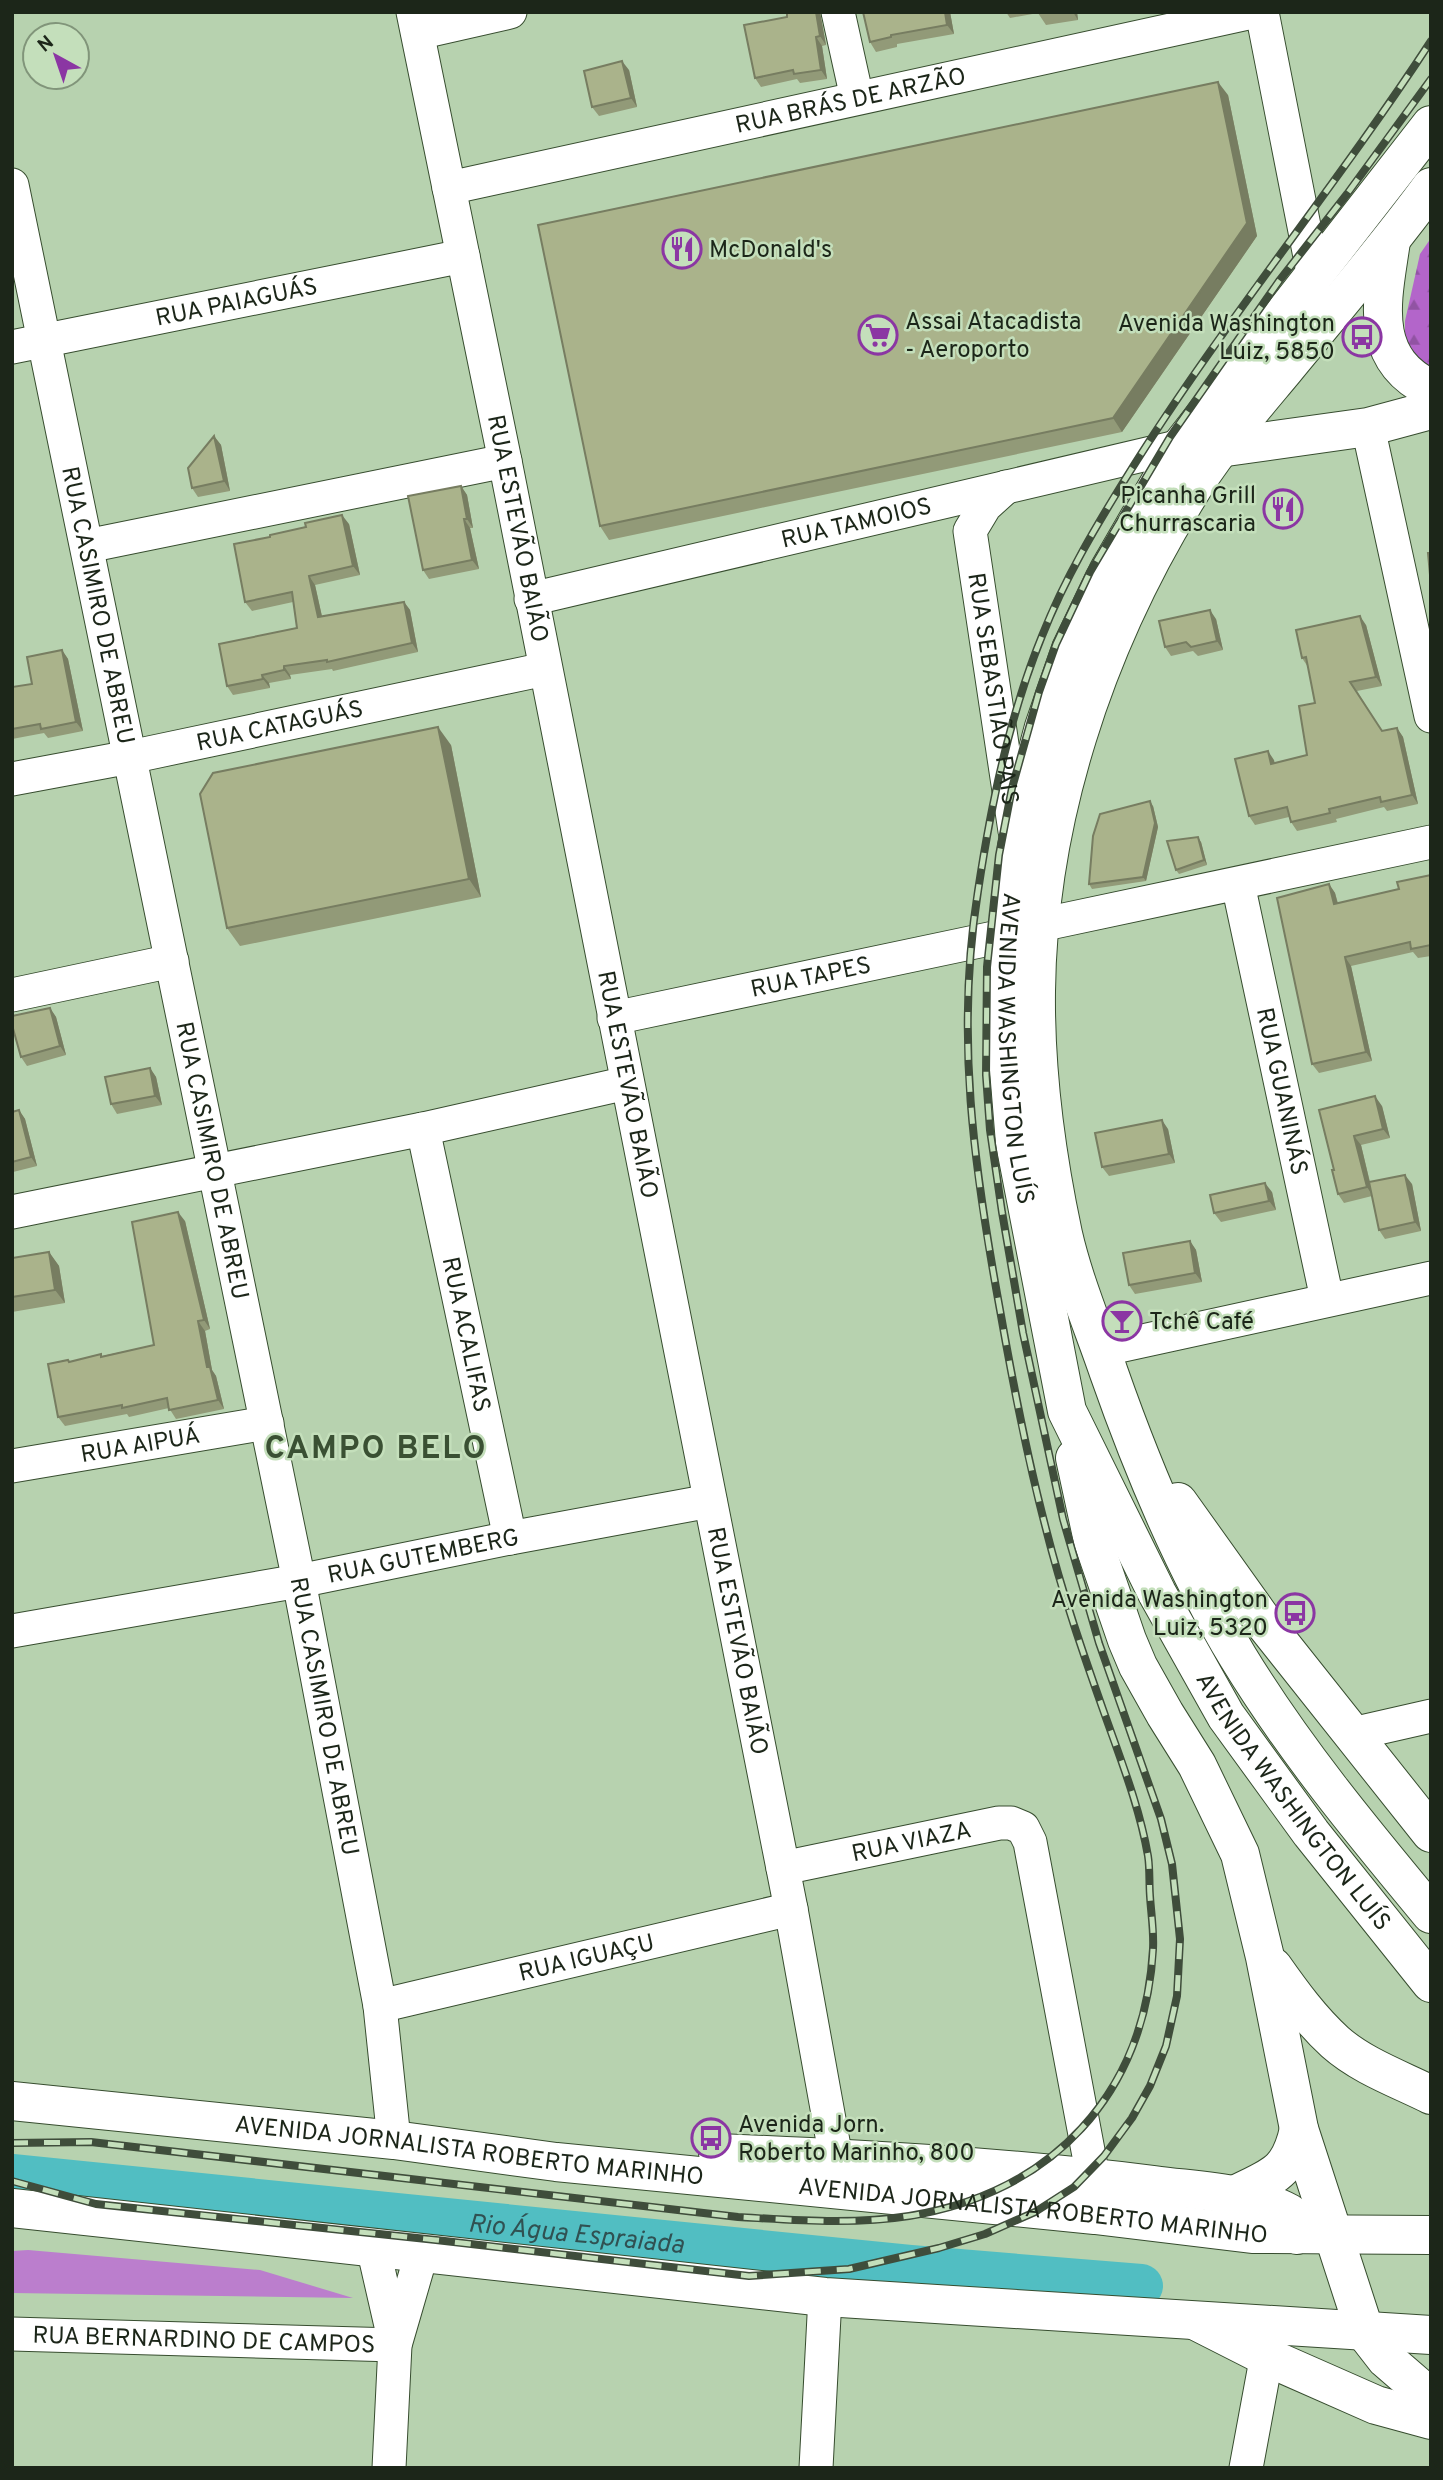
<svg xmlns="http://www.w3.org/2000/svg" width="1443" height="2480" font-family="Overpass,sans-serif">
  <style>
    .forest { fill: url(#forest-firs) }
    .park { fill: #bb7ecd }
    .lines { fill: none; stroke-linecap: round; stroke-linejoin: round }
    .river { stroke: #51bec2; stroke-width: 44 }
    .minor-casing { stroke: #374d2f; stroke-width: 35 }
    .major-casing { stroke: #374d2f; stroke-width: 40 }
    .highway-casing { stroke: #374d2f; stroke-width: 40 }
    .minor { stroke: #fff; stroke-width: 33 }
    .major { stroke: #fff; stroke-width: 38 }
    .highway { stroke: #fff; stroke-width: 38 }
    .rail-casing { stroke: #3f4d3b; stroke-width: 8 }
    .rail { stroke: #c4dfbb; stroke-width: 5; stroke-dasharray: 16; stroke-linecap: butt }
    .wall { fill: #929a78 }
    .shaded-wall { fill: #777d61 }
    .building { fill: #aab38b; stroke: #777d61; stroke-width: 2 }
    .labels { text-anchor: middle; stroke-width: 5; stroke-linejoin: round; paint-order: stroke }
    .street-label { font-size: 24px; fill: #1c2619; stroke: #c4dfbb }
    .poi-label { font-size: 24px; fill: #1c2619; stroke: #c4dfbb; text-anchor: start }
    .water-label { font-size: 26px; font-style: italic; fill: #305152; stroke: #c4dfbb }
    .district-label { font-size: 32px; font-weight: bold; letter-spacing: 2px; fill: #3a5033; stroke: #c4dfbb }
  </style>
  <defs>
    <pattern id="forest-firs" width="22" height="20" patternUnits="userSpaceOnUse" patternTransform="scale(1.75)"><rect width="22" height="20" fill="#b365ca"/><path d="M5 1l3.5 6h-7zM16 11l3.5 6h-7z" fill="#9153a3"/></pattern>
  </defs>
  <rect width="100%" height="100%" fill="#b7d2af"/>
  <!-- forest -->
  <path class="forest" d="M1431 238V377L1405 341V321L1420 254Z"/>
  <!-- park -->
  <path class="park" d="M28 2250 260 2270 353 2298 12 2293V2251Z"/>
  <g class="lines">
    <!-- river -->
    <path class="river" id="s1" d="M12 2176 910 2267 1141 2286"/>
    <!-- minor casing -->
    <g class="minor-casing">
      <g id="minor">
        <path id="s2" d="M413 12 505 461 791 1909 836 2158"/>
        <path d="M838 12 857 98"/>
        <path d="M1262 12 1314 277"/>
        <path d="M418 33 510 12"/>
        <path id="s3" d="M12 185 299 1581 380 2006 394 2140"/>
        <path id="s4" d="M449 188 1253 12"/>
        <path id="s5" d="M12 347 463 256"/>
        <path d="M1368 427 1431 716"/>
        <path id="s6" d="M1006 487 985 506 970 531 1015 831"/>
        <path d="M87 546 505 461"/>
        <path id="s7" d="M531 599 1181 446"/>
        <path id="s8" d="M12 779 130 757 545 669"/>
        <path id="s9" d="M1238 884 1327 1299"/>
        <path d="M1040 925 1431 842"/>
        <path d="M12 995 172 961"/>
        <path id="s10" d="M614 1018 1008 935"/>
        <path id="s11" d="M423 1129 510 1538"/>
        <path d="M12 1212 423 1129 627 1083"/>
        <path d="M1101 1350 1431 1278"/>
        <path id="s12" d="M12 1466 267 1423"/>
        <path id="s13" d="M12 1631 299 1581 510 1538 710 1501"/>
        <path d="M1352 1734 1431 1716"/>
        <path id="s14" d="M783 1868 999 1823H1011L1023 1828 1030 1842 1093 2177"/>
        <path id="s15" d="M380 2006 791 1909"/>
        <path d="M373 2247 395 2343"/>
        <path id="s16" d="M12 2334 395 2345"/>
        <path d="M389 2468 395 2345 422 2252"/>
        <path d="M816 2468 825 2297"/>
        <path d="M1246 2468 1271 2333"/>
      </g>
    </g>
    <!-- major casing -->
    <g class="major-casing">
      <g id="major">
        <path d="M1391 241C1383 298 1366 358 1431 389"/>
        <path d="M1219 448 1368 427 1431 410"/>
        <path id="s17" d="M12 2101 394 2140 556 2162 1095 2215 1252 2234 1431 2235"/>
        <path d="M718 2153C864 2159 1010 2167 1154 2185 1198 2191 1250 2192 1289 2213L1297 2235"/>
        <path d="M12 2208 825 2297 1431 2335"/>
      </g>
    </g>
    <!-- highway casing -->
    <g class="highway-casing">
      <g id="highway">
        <path id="s18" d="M1431 125 1181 446 1109 570 1071 649 1044 727 1029 783 1017 847 1008 935 1006 989 1007 1045 1015 1143 1067 1411 1157 1593 1226 1716 1311 1833 1431 1983"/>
        <path d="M1431 187C1385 250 1334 309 1284 370 1249 412 1212 454 1184 502 1095 648 1038 819 1036 991 1035 1073 1046 1154 1063 1234 1074 1282 1093 1326 1109 1373 1143 1470 1184 1568 1238 1657 1294 1749 1362 1831 1431 1914"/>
        <path d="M1075 1458 1093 1541 1127 1640 1138 1666 1165 1714 1197 1765 1240 1854 1265 1957 1299 2129 1365 2332 1386 2359 1431 2398"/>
        <path d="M1178 1502 1265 1624 1431 1833"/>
        <path d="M1273 1967C1292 1994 1311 2020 1335 2042 1362 2066 1399 2079 1431 2095"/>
        <path d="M1233 2196C1272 2176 1289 2175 1299 2129"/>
        <path d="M1198 2322 1267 2357 1376 2405 1431 2420"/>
      </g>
    </g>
    <!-- minor -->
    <use href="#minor" class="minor"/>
    <!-- major -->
    <use href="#major" class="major"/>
    <!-- highway -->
    <use href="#highway" class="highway"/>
    <!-- rail casing -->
    <g class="rail-casing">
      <path id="rail" d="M12 2143 91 2142 738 2217C794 2220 852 2225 909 2216 1052 2193 1145 2094 1153 1949 1154 1931 1151 1913 1150 1896 1149 1883 1150 1869 1148 1856 1140 1809 1122 1763 1106 1718 1084 1656 1062 1593 1046 1529 1027 1457 1013 1384 1000 1310 974 1168 955 1035 978 891 991 805 1009 717 1042 636 1065 578 1096 526 1129 473 1222 324 1335 188 1431 41
        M12 2181 96 2204 436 2240 749 2276 849 2269 939 2248 985 2234 1035 2212 1074 2187 1104 2156 1132 2118 1150 2086 1166 2046 1177 1996 1180 1939 1172 1864 1161 1819 1099 1643 1063 1519 1023 1333 1002 1212 990 1130 986 1075 987 967 999 855 1012 788 1039 692 1056 644 1090 572 1170 437 1279 281 1347 194 1431 79"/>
    </g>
    <!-- rail -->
    <use href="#rail" class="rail"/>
  </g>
  <!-- wall -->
  <path class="wall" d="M787 12H820L826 45 822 46 827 79 800 83 797 79 761 87 755 78 787 17Z
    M863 12H950L954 34 897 44V47L876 52 870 42Z
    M1006 12H1077L1078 20 1046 25 1038 13 1010 18Z
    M629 70 637 107 599 116 592 107Z
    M1228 95 1257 236 1122 432 609 540 600 526Z
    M214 436 221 445 230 491 198 497 192 488Z
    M461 486 467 495 473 528H470L479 569 429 579 423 570Z
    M349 524 360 575 315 585 322 616 404 602 410 610 418 652 333 671 332 669 290 675 291 679 269 683 270 688 233 695 227 686 297 628 293 602 252 611 245 602 270 537Z
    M1216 619 1223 650 1198 656 1193 651 1171 656 1165 647Z
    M1366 625 1382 686 1357 691 1382 731 1397 728 1403 737 1418 804 1387 811 1384 807 1336 819 1337 822 1297 831 1291 822 1289 817 1255 825 1249 816 1274 760V763L1307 755 1315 703 1308 667 1302 658Z
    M62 650 68 659 83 731 48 738 44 733 12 739V687L32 684Z
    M451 745 481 897 240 946 227 928Z
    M1153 806 1158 827 1146 881 1092 889 1089 884Z
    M1201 842 1207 865 1179 874 1176 870Z
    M1431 875V956L1418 958 1413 952 1351 966 1372 1061 1319 1073 1312 1064 1329 884 1335 893 1338 903 1399 889Z
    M50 1008 56 1017 66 1055 27 1066 21 1057Z
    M150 1068 156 1077 162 1105 117 1114 111 1104Z
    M1382 1106 1390 1138 1361 1145 1370 1182 1412 1184 1421 1231 1385 1239 1379 1230 1372 1196 1344 1203 1338 1194 1334 1170 1319 1110Z
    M19 1110 25 1119 37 1166 13 1172 12 1112Z
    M1168 1129 1175 1163 1109 1176 1102 1167Z
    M1272 1192 1276 1210 1221 1222 1214 1213Z
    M185 1221 210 1329 205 1331 212 1370 216 1376 224 1409 176 1419 169 1408 129 1417 127 1414 65 1426 58 1417 68 1360 70 1362 101 1354 102 1356 154 1345Z
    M1190 1241 1196 1250 1202 1282 1135 1294 1129 1285Z
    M49 1252 59 1266 65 1303 12 1312V1258Z"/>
  <!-- shaded-wall -->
  <path class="shaded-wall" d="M816 12H820L826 45 820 36Z
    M945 12H950L954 34 947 25Z
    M1073 12H1077L1078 20Z
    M816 37 822 46 827 79 821 70Z
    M622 61 629 70 637 107 631 98Z
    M1218 82 1228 95 1257 236 1122 432 1113 418Z
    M214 436 221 445 230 491 224 481Z
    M461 486 467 495 473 528 467 519Z
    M342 515 349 524 360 575 353 566Z
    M464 519 470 528 479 569 472 560Z
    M309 576 315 585 324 626 318 617Z
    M404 602 410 610 418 652 412 643Z
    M1210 610 1216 619 1223 650 1217 641Z
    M1360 616 1366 625 1382 686 1376 677Z
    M62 650 68 659 83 731 76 722Z
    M284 666 290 675 291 679 284 670Z
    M262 675 269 683 270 688 263 679Z
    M438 727 451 745 481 897 469 879Z
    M1397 728 1403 737 1418 804 1412 795Z
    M1268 751 1274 760 1277 773 1271 764Z
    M1150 801 1153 806 1158 827 1146 881 1143 877Z
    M1198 837 1201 842 1207 865 1204 860Z
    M1329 884 1335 893 1340 913 1334 904Z
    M1345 957 1351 966 1372 1061 1366 1052Z
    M50 1008 56 1017 66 1055 60 1046Z
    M150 1068 156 1077 162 1105 155 1096Z
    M1375 1096 1382 1106 1390 1138 1383 1129Z
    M19 1110 25 1119 37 1166 31 1157Z
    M1162 1120 1168 1129 1175 1163 1169 1154Z
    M1354 1136 1361 1145 1373 1196 1367 1187Z
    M1405 1175 1412 1184 1421 1231 1415 1222Z
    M1265 1183 1272 1192 1276 1210 1269 1201Z
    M178 1212 185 1221 210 1329 204 1320Z
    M1190 1241 1196 1250 1202 1282 1195 1273Z
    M49 1252 59 1266 65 1303 55 1290Z
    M198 1321 205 1331 212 1370 216 1376 224 1409 218 1400 207 1367Z"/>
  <!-- building -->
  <path class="building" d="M787 12H816L820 36 816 37 821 70 794 74 793 70 755 78 744 25 787 17Z
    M863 12H945L947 25 891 35V37L870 42Z
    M622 61 631 98 592 107 584 71Z
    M1218 82 1247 223 1113 418 600 526 538 225Z
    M214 436 224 481 192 488 188 468Z
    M461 486 467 519H464L472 560 423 570 408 496Z
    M342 515 353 566 309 576 318 617 404 602 412 643 327 662V660L284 666V670L262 675 263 679 227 686 219 644 297 628 292 592 245 602 234 544 270 537V535L306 527 305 523Z
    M1428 553H1431V586Z
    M1210 610 1217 641 1191 647 1186 642 1165 647 1159 621Z
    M1360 616 1376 677 1350 682 1382 731 1397 728 1412 795 1381 802 1380 797 1329 809 1330 813 1291 822 1287 807 1249 816 1235 759 1268 751 1271 764 1307 755 1299 706 1315 703 1306 657 1302 658 1296 630Z
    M62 650 76 722 41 729 40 724 12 729V687L32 684 27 657Z
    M438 727 469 879 227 928 200 794 213 773Z
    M1150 801 1155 823 1143 877 1089 884 1093 836 1100 814Z
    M1198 837 1204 860 1176 870 1167 841Z
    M1431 875V945L1411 949 1410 942 1345 957 1366 1052 1312 1064 1277 898 1329 884 1334 904 1399 889 1397 882Z
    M50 1008 60 1046 21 1057 12 1025V1016Z
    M150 1068 155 1096 111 1104 105 1077Z
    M1375 1096 1383 1129 1354 1136 1367 1187 1338 1194 1332 1170H1334L1319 1110Z
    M19 1110 31 1157 12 1162V1112Z
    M1162 1120 1169 1154 1102 1167 1095 1133Z
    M1405 1175 1415 1222 1379 1230 1369 1182Z
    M1265 1183 1269 1201 1214 1213 1210 1195Z
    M178 1212 204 1320 198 1321 207 1367H210L218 1400 169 1410 167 1398 122 1408V1405L58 1417 48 1364 68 1360 69 1362 101 1354V1357L154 1345 132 1222Z
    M1190 1241 1195 1273 1129 1285 1123 1253Z
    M49 1252 55 1290 12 1297V1258Z"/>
  <!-- icons -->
  <defs>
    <g id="restaurant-ring" transform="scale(2.0125)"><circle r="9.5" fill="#c4dfbb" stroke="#8b36a3" stroke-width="1.5"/><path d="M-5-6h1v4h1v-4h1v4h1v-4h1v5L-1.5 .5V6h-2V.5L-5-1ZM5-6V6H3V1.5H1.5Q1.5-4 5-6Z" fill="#8b36a3"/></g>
    <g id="supermarket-ring" transform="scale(2.0125)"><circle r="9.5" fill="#c4dfbb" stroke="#8b36a3" stroke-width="1.5"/><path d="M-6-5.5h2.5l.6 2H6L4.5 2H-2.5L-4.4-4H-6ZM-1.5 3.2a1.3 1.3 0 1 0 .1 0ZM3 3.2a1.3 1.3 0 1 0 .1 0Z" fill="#8b36a3"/></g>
    <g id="bus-ring" transform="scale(2.0125)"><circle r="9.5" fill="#c4dfbb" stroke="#8b36a3" stroke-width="1.5"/><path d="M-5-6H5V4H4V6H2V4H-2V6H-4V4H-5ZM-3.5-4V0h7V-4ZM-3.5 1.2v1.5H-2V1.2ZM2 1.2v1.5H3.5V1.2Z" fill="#8b36a3"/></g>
    <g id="bar-ring" transform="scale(2.0125)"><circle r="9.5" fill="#c4dfbb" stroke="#8b36a3" stroke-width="1.5"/><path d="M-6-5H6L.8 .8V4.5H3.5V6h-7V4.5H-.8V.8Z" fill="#8b36a3"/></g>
  </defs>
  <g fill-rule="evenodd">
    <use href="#restaurant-ring" x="682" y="249"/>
    <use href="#supermarket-ring" x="878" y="335"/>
    <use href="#bus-ring" x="1362" y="337"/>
    <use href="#restaurant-ring" x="1283" y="509"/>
    <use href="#bar-ring" x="1122" y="1321"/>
    <use href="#bus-ring" x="1295" y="1613"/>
    <use href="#bus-ring" x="711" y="2138"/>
  </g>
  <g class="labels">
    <!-- street labels -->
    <g class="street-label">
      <text dy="8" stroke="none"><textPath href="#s4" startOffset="411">RUA BRÁS DE ARZÃO</textPath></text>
      <text dy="8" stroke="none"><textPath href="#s5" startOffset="229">RUA PAIAGUÁS</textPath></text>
      <text dy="8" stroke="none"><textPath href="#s7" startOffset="334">RUA TAMOIOS</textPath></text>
      <text dy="8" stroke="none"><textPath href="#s2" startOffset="527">RUA ESTEVÃO BAIÃO</textPath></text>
      <text dy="8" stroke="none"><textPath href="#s3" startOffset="429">RUA CASIMIRO DE ABREU</textPath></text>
      <text dy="8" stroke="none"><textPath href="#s6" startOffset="217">RUA SEBASTIÃO PAIS</textPath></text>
      <text dy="8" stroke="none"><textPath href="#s8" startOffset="273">RUA CATAGUÁS</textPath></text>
      <text dy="8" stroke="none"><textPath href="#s10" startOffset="201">RUA TAPES</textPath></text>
      <text dy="8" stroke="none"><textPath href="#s18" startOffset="1046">AVENIDA WASHINGTON LUÍS</textPath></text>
      <text dy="8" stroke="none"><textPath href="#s2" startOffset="1094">RUA ESTEVÃO BAIÃO</textPath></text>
      <text dy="8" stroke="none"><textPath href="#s9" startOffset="212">RUA GUANINÁS</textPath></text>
      <text dy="8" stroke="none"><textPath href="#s3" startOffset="996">RUA CASIMIRO DE ABREU</textPath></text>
      <text dy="8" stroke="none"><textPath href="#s11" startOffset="210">RUA ACALIFAS</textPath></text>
      <text dy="8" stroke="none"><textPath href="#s12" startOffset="130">RUA AIPUÁ</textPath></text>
      <text dy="8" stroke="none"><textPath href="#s13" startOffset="418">RUA GUTEMBERG</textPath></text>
      <text dy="8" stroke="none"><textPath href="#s2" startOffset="1661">RUA ESTEVÃO BAIÃO</textPath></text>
      <text dy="8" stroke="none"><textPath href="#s3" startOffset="1563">RUA CASIMIRO DE ABREU</textPath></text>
      <text dy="8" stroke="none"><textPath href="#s18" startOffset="1866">AVENIDA WASHINGTON LUÍS</textPath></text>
      <text dy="8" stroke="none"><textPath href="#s14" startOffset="131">RUA VIAZA</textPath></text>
      <text dy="8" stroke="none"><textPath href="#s15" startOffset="212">RUA IGUAÇU</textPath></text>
      <text dy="8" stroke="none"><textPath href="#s17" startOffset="460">AVENIDA JORNALISTA ROBERTO MARINHO</textPath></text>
      <text dy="8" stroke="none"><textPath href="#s17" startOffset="1027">AVENIDA JORNALISTA ROBERTO MARINHO</textPath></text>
      <text dy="8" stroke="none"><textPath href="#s16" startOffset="192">RUA BERNARDINO DE CAMPOS</textPath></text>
    </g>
    <!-- poi labels -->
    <g class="poi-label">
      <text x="709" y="257">McDonald's</text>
      <text x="905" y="329">Assai Atacadista<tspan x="905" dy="28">- Aeroporto</tspan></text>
      <text x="1335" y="331" text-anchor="end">Avenida Washington<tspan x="1335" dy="28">Luiz, 5850</tspan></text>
      <text x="1256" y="503" text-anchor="end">Picanha Grill<tspan x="1256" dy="28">Churrascaria</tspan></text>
      <text x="1149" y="1329">Tchê Café</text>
      <text x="1268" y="1607" text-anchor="end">Avenida Washington<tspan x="1268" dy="28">Luiz, 5320</tspan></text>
      <text x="738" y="2132">Avenida Jorn.<tspan x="738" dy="28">Roberto Marinho, 800</tspan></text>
    </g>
    <!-- water labels -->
    <g class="water-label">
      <text dy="9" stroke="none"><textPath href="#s1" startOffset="567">Rio Água Espraiada</textPath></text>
    </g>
    <!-- district labels -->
    <g class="district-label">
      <text x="376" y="1458">CAMPO BELO</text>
    </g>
  </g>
  <!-- border -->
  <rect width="1443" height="2480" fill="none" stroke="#1c2619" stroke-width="28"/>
  <!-- north arrow -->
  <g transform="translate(56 56) rotate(320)"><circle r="33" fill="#c4dfbb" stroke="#81957a" stroke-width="2"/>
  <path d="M0-5L12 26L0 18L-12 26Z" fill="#8b36a3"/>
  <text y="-10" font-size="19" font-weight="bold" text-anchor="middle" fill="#1c2619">N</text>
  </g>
</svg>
